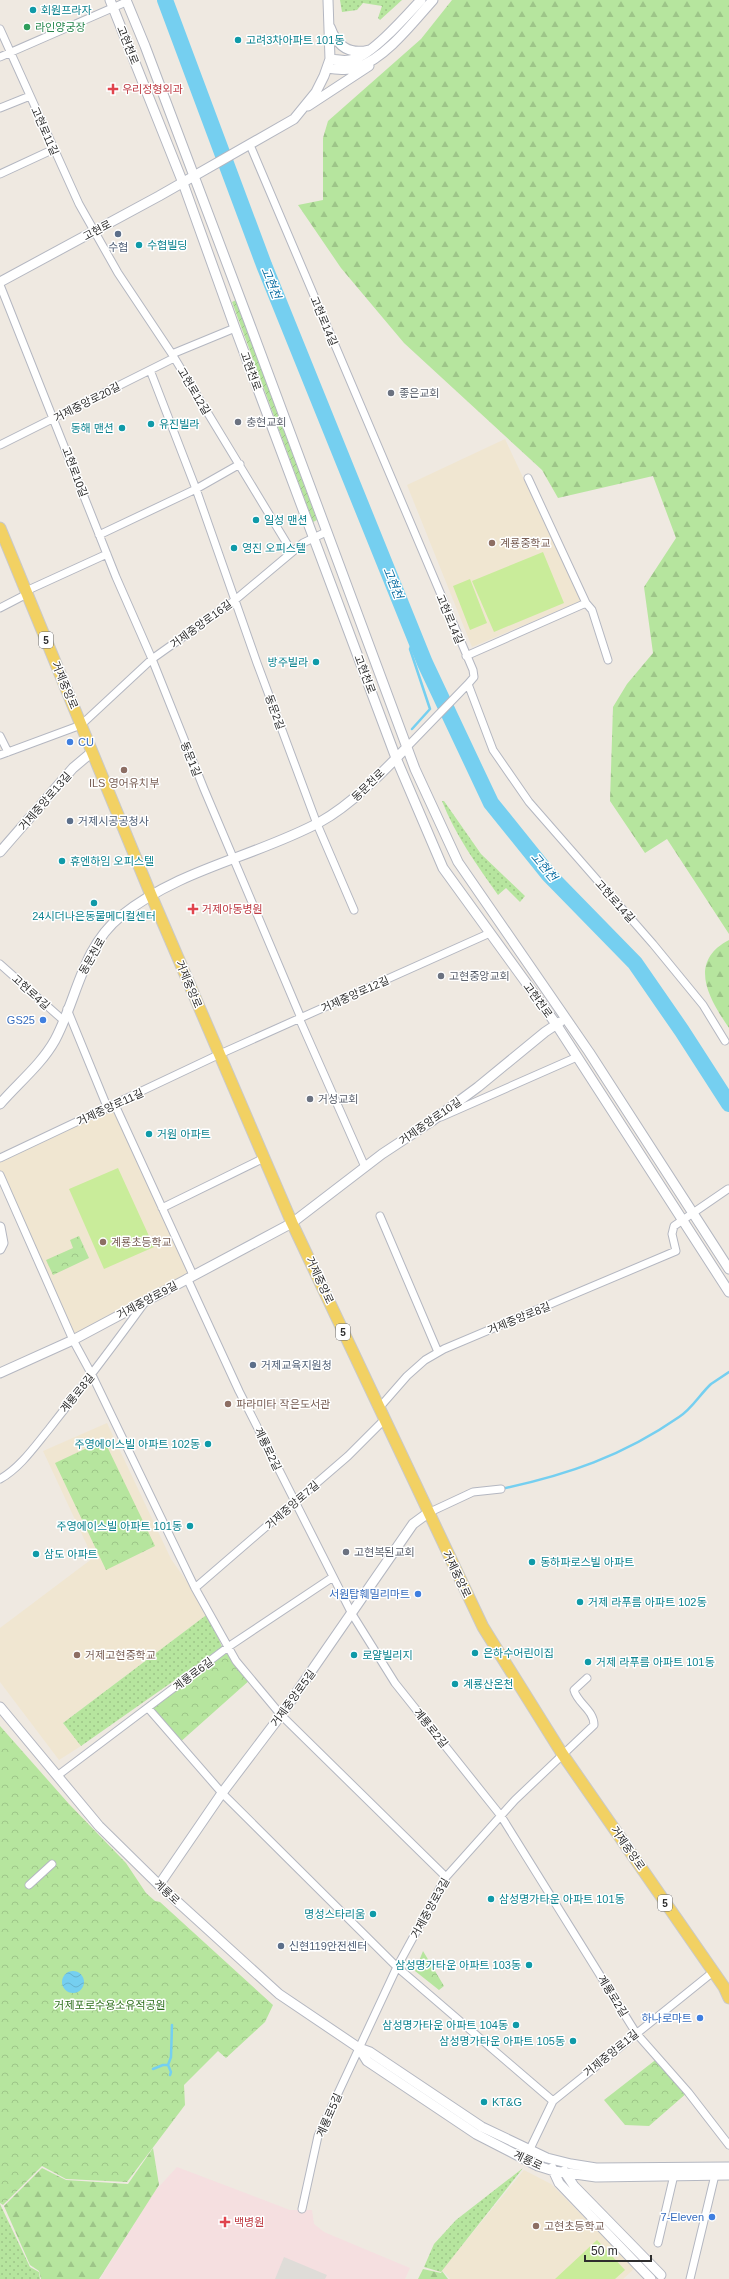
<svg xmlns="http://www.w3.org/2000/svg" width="729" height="2279" font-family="Helvetica,'Noto Sans KR',sans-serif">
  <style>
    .education { fill: #f0e6d1 }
    .medical { fill: #f5dfe0 }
    .grass { fill: url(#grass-dots) }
    .forest { fill: url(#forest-firs) }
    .park { fill: url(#park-crowns) }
    .garden { fill: url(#garden-furrows) }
    .pitch { fill: #c9ec9a }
    .plaza { fill: #dfdcd8 }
    .water { fill: url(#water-waves) }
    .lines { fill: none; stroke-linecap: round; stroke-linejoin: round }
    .stream { stroke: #75cff0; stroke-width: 2.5 }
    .river { stroke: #75cff0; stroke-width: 16 }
    .minor-casing { stroke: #b4b7c1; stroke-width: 9 }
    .tertiary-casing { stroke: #b4b7c1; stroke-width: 11 }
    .primary-casing { stroke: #c9c9c9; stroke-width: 13 }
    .minor { stroke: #fff; stroke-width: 7 }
    .tertiary { stroke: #fff; stroke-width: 9 }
    .primary { stroke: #f2d163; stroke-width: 11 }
    .culture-dot { fill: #0f9aa8; stroke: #fff; stroke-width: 1.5 }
    .leisure-dot { fill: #2e9e5b; stroke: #fff; stroke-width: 1.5 }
    .health-dot { fill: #e0444e; stroke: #fff; stroke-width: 1.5 }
    .service-dot { fill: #5c6f8a; stroke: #fff; stroke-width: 1.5 }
    .worship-dot { fill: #6b7280; stroke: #fff; stroke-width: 1.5 }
    .education-dot { fill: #8d6e63; stroke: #fff; stroke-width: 1.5 }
    .shop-dot { fill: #3f7fe0; stroke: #fff; stroke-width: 1.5 }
    .labels { text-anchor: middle; stroke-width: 3; stroke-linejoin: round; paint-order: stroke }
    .shield { fill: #fff; stroke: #6d6d6d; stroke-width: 1 }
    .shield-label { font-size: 10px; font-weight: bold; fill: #2e2e2e }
    .culture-label { font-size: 11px; fill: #0d838f; stroke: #fff; text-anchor: start }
    .leisure-label { font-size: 11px; fill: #27864d; stroke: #fff; text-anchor: start }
    .street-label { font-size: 11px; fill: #2e2e2e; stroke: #fff }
    .health-label { font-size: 11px; fill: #be3a42; stroke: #fff; text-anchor: start }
    .service-label { font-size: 11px; fill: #4e5e75; stroke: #fff; text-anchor: start }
    .worship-label { font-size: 11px; fill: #5b616d; stroke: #fff; text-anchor: start }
    .education-label { font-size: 11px; fill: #785e54; stroke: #fff; text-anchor: start }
    .shop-label { font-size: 11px; fill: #366cbe; stroke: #fff; text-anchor: end }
    .park-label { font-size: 11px; fill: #2c6e1b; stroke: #fff }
    .water-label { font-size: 12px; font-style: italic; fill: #0d6fa3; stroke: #fff }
  </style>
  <defs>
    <pattern id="grass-dots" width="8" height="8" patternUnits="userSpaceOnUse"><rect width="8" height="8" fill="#b6e59e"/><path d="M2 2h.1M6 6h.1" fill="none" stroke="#9dc588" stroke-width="1.8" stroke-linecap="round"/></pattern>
    <pattern id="forest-firs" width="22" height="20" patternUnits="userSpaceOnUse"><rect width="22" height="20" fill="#b6e59e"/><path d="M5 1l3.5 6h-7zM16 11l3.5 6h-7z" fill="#9dc588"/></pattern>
    <pattern id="park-crowns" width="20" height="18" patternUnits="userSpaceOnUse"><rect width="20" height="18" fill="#b6e59e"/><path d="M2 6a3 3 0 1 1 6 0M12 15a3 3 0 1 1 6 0" fill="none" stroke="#9dc588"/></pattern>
    <pattern id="garden-furrows" width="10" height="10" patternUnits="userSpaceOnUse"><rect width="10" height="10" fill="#b6e59e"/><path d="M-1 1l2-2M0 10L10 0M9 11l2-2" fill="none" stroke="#9dc588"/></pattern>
    <pattern id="water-waves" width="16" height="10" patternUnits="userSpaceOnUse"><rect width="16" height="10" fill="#75cff0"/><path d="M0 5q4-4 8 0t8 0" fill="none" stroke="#66b2ce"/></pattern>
  </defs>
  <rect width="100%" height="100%" fill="#efe9e1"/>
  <!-- education -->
  <path class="education" d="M505 439 581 601 472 647 407 485Z
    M115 1105 193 1275 73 1340 0 1175V1158Z
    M107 1423 171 1559 209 1613 63 1723 81 1746 59 1760 0 1682V1628L93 1558 43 1451Z
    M524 2170 551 2184 635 2268 623 2279H450L442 2270Z"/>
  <!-- medical -->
  <path class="medical" d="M177 2167 290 2210H312L314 2224 324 2232 410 2268 405 2279H100L154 2192Z"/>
  <!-- grass -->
  <path class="grass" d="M340 0H402L380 20 378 18 382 6 363 3 357 10 342 12Z
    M442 801H444L481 854 525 896 520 902 506 888 498 895C477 865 455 835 442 801Z
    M209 1613 222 1647 81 1746 63 1723Z
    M523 2168 441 2272 424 2267 434 2244 456 2220Z
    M0 2204 30 2267 39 2272 40 2279H0Z"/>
  <!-- forest -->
  <path class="forest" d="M452 0H729V934L667 839 645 853 610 801 613 707 627 684 653 653 644 587 676 538 653 476 558 498 542 470 404 343 341 268 298 205 323 200V138L328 121 421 39Z
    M729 940V1028C709 999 687 962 729 940Z
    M153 2148 159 2185 99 2279H41L39 2271 30 2265 4 2206 42 2168 66 2180 128 2184Z
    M423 2269 441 2273 442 2271 448 2279H418Z"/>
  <!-- park -->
  <path class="park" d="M79 1236 89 1258 53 1275 46 1260 73 1248 70 1240Z
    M104 1440 155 1546 106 1570 55 1463Z
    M228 1647 251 1679 178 1744 148 1708Z
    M0 1726 69 1804 126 1863 146 1893 155 1901 160 1902 273 2005 265 2022 226 2058 218 2051 184 2085 185 2105 127 2182 66 2179 42 2166 3 2205 0 2203Z
    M423 1951 444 1986 439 1990 415 1971Z
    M658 2058 688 2092 649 2126 625 2125 604 2100Z"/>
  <!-- garden -->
  <path class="garden" d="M236 300 317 520 313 522 232 302Z"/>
  <!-- pitch -->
  <path class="pitch" d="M543 552 564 603 494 632 472 581Z
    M470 579 487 623 470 630 453 586Z
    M118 1168 154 1247 104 1269 69 1189Z
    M597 2240 625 2270 615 2279H555Z"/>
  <!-- plaza -->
  <path class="plaza" d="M284 2257 327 2275 325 2279H275Z"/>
  <!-- water -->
  <path class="water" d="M62 1982a11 11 0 1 1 22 0a11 11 0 1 1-22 0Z"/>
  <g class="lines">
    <!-- stream -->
    <path class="stream" d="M412 729 430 709 410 649 415 637
      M501 1489C567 1475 623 1456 679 1417 692 1409 700 1394 711 1384 717 1380 723 1376 729 1372
      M153 2069 163 2065H168
      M170 2075 171 2072 168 2065 171 2057 172 2025"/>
    <!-- river -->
    <path class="river" d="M165 0 264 265 425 663 491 803 549 875 635 963 682 1031 729 1104"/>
    <!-- minor casing -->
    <g class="minor-casing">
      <path id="minor" d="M0 29 79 204 118 273 172 354 292 552
        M0 57 126 2
        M0 108 30 96
        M250 145 473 670 474 677 468 684 493 750 529 802 653 944 703 1005 725 1041
        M0 174 54 149
        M0 285 116 577 152 659 204 789 301 1018
        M172 354 235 328
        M150 370 196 489 257 663 317 824 354 910
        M0 445 174 358
        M528 478 586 603 592 610 608 660
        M99 535 196 489 240 464
        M26 591 107 554
        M0 608 27 594
        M466 656 586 603
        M0 736 8 752
        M407 747 468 684
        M0 755 81 725 152 659 235 600 303 543 326 532
        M0 964 63 1020
        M67 1009 108 1109
        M299 1018 365 1167
        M115 1105 193 1275
        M441 1117 577 1057
        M0 1158 220 1054 490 933
        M0 1175 73 1340 92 1375 195 1588 236 1661 281 1715 446 1877
        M162 1208 264 1158
        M380 1216 438 1352
        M187 1278 239 1391 352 1614 395 1683 501 1816 636 2033 688 2092 729 2145
        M379 1408 407 1376 425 1360 444 1349 676 1251 672 1234 674 1226 728 1189
        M0 1479C20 1468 35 1446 49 1429 82 1387 114 1345 145 1302
        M428 1513 473 1492 501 1489
        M195 1588 348 1456 385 1419
        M148 1708 222 1793 397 1967 553 2101
        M57 1776 228 1647 333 1577
        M29 1885 52 1864
        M529 2151 553 2101 713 1972
        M302 2209 318 2136 397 1967 446 1877 515 1800 594 1725C594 1710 577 1703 574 1690L587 1678
        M658 2243 674 2175
        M690 2279 715 2175"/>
    </g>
    <!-- tertiary casing -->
    <g class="tertiary-casing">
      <path id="tertiary" d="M110 0 183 183 235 328 396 758 443 868 556 1024 729 1292
        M126 0 145 46 249 322 415 769 458 862 589 1052 729 1269
        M330 27C337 46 349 55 369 50
        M330 59C338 60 346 62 354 59 373 54 407 15 421 0
        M327 68C337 69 348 71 358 67 386 58 414 21 433 0
        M308 106 369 66
        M0 282 159 196 294 119 316 92 324 76 330 59 328 0
        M0 852 73 768 92 752
        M0 1104C18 1083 41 1065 55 1040 77 999 82 947 121 916 181 868 255 857 320 822 351 805 382 773 407 747
        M0 1227 3 1243 0 1249
        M0 1373 73 1340 292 1223 382 1154 432 1121 478 1087 545 1032 560 1022
        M0 1707 99 1826 159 1885 279 1994 359 2048 370 2052 482 2127 547 2158 571 2164 596 2168 729 2167
        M159 1885 222 1793 281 1715 413 1524 428 1513
        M359 2048 367 2061 476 2134 538 2166 554 2171 596 2177 729 2175
        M552 2168 559 2183 651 2279
        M564 2171 574 2186 661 2275"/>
    </g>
    <!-- primary casing -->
    <g class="primary-casing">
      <path id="primary" d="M0 528 151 895 292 1223 483 1627 563 1755 724 1987 729 1998"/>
    </g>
    <!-- minor -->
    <use href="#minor" class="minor"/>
    <!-- tertiary -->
    <use href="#tertiary" class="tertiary"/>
    <!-- primary -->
    <use href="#primary" class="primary"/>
  </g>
  <!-- markers -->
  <g class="culture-dot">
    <circle cx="33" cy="10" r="4"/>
    <circle cx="238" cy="40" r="4"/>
    <circle cx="139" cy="245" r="4"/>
    <circle cx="151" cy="424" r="4"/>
    <circle cx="122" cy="428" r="4"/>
    <circle cx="256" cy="520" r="4"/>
    <circle cx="234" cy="548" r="4"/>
    <circle cx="316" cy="662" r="4"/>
    <circle cx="62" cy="861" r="4"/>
    <circle cx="94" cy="903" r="4"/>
    <circle cx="149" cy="1134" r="4"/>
    <circle cx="208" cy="1444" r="4"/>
    <circle cx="190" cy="1526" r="4"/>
    <circle cx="36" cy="1554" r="4"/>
    <circle cx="532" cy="1562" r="4"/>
    <circle cx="580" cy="1602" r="4"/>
    <circle cx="475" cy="1653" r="4"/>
    <circle cx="354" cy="1655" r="4"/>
    <circle cx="588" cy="1662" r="4"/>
    <circle cx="455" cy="1684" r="4"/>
    <circle cx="491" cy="1899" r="4"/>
    <circle cx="373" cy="1914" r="4"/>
    <circle cx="529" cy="1965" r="4"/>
    <circle cx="516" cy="2025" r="4"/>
    <circle cx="573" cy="2041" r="4"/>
    <circle cx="484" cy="2102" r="4"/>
  </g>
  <circle class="leisure-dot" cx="27" cy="27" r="4"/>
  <g class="health-dot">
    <path d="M111 83h4v4h4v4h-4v4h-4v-4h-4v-4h4z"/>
    <path d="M191 903h4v4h4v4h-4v4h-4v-4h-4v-4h4z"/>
    <path d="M223 2216h4v4h4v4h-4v4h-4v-4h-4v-4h4z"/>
  </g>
  <g class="service-dot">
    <circle cx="118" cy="234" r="4"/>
    <circle cx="70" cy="821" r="4"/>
    <circle cx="253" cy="1365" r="4"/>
    <circle cx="281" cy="1946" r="4"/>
  </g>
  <g class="worship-dot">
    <circle cx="391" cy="393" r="4"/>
    <circle cx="238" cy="422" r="4"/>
    <circle cx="441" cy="976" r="4"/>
    <circle cx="310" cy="1099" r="4"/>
    <circle cx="346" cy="1552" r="4"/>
  </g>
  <g class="education-dot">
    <circle cx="492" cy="543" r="4"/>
    <circle cx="124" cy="770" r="4"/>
    <circle cx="103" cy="1242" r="4"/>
    <circle cx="228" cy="1404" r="4"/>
    <circle cx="77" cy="1655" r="4"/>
    <circle cx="536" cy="2226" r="4"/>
  </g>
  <g class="shop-dot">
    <circle cx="70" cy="742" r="4"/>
    <circle cx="43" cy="1020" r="4"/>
    <circle cx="418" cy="1594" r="4"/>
    <circle cx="700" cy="2018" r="4"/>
    <circle cx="712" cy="2217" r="4"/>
  </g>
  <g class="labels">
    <!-- shield labels -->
    <g class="shield">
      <rect x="39" y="632" width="14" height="16" rx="3"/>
      <rect x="336" y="1324" width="14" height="16" rx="3"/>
      <rect x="658" y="1895" width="14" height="16" rx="3"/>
    </g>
    <g class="shield-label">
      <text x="46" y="644">5</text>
      <text x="343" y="1336">5</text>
      <text x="665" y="1907">5</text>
    </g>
    <!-- culture labels -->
    <g class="culture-label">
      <text x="41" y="14">회원프라자</text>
      <text x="246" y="44">고려3차아파트 101동</text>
      <text x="147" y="249">수협빌딩</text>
      <text x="159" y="428">유진빌라</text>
      <text x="114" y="432" text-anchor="end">동해 맨션</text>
      <text x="264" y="524">일성 맨션</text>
      <text x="242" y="552">영진 오피스텔</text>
      <text x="308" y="666" text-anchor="end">방주빌라</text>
      <text x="70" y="865">휴엔하임 오피스텔</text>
      <text x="94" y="920" text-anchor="middle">24시더나은동물메디컬센터</text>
      <text x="157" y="1138">거원 아파트</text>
      <text x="200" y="1448" text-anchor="end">주영에이스빌 아파트 102동</text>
      <text x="182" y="1530" text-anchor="end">주영에이스빌 아파트 101동</text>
      <text x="44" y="1558">삼도 아파트</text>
      <text x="540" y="1566">동하파로스빌 아파트</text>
      <text x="588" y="1606">거제 라푸름 아파트 102동</text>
      <text x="483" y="1657">은하수어린이집</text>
      <text x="362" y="1659">로얄빌리지</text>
      <text x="596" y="1666">거제 라푸름 아파트 101동</text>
      <text x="463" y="1688">계룡산온천</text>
      <text x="499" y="1903">삼성명가타운 아파트 101동</text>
      <text x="365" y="1918" text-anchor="end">명성스타리움</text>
      <text x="521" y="1969" text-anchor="end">삼성명가타운 아파트 103동</text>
      <text x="508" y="2029" text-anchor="end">삼성명가타운 아파트 104동</text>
      <text x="565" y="2045" text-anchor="end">삼성명가타운 아파트 105동</text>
      <text x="492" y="2106">KT&amp;G</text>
    </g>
    <!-- leisure labels -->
    <g class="leisure-label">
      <text x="35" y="31">라인양궁장</text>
    </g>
    <!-- street labels -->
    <g class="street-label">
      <text transform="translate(128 45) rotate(68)" y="4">고현천로</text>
      <text transform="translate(45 131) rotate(66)" y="4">고현로11길</text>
      <text transform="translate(97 230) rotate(-28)" y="4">고현로</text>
      <text transform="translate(324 321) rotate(67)" y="4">고현로14길</text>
      <text transform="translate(251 371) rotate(70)" y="4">고현천로</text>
      <text transform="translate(194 391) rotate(59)" y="4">고현로12길</text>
      <text transform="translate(87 402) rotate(-27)" y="4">거제중앙로20길</text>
      <text transform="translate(75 472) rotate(69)" y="4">고현로10길</text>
      <text transform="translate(450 619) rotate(67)" y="4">고현로14길</text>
      <text transform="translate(201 624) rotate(-36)" y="4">거제중앙로16길</text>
      <text transform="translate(365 674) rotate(69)" y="4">고현천로</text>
      <text transform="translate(65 685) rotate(67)" y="4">거제중앙로</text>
      <text transform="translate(275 712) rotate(70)" y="4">동문2길</text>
      <text transform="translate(191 759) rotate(68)" y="4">동문1길</text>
      <text transform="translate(368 785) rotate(-44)" y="4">동문천로</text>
      <text transform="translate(45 801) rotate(-49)" y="4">거제중앙로13길</text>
      <text transform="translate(615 901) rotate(48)" y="4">고현로14길</text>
      <text transform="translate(92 956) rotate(-60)" y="4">동문천로</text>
      <text transform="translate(189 984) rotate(67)" y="4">거제중앙로</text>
      <text transform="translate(31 992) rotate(42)" y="4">고현로4길</text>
      <text transform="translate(355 994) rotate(-24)" y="4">거제중앙로12길</text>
      <text transform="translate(538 1000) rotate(54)" y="4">고현천로</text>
      <text transform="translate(110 1107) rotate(-25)" y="4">거제중앙로11길</text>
      <text transform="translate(430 1121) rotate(-35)" y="4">거제중앙로10길</text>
      <text transform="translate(320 1280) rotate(65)" y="4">거제중앙로</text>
      <text transform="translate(147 1300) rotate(-28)" y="4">거제중앙로9길</text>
      <text transform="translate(519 1318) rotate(-22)" y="4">거제중앙로8길</text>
      <text transform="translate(77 1393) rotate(-51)" y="4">계룡로8길</text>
      <text transform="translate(268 1449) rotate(64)" y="4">계룡로2길</text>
      <text transform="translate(292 1505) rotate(-41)" y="4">거제중앙로7길</text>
      <text transform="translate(457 1574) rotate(64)" y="4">거제중앙로</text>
      <text transform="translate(193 1674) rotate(-37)" y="4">계룡로6길</text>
      <text transform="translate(293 1698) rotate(-54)" y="4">거제중앙로5길</text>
      <text transform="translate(431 1728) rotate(51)" y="4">계룡로2길</text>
      <text transform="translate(628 1848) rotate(55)" y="4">거제중앙로</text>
      <text transform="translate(167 1892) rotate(43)" y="4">계룡로</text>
      <text transform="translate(430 1908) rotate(-61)" y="4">거제중앙로3길</text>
      <text transform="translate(613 1996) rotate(58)" y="4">계룡로2길</text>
      <text transform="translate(611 2053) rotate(-39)" y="4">거제중앙로1길</text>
      <text transform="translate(329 2115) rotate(-66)" y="4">계룡로5길</text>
      <text transform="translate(528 2160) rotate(25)" y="4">계룡로</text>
    </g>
    <!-- health labels -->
    <g class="health-label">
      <text x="122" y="93">우리정형외과</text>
      <text x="202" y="913">거제아동병원</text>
      <text x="234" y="2226">백병원</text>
    </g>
    <!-- service labels -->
    <g class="service-label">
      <text x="118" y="251" text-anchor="middle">수협</text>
      <text x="78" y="825">거제시공공청사</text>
      <text x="261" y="1369">거제교육지원청</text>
      <text x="289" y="1950">신현119안전센터</text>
    </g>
    <!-- worship labels -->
    <g class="worship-label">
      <text x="399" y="397">좋은교회</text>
      <text x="246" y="426">충현교회</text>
      <text x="449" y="980">고현중앙교회</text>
      <text x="318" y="1103">거성교회</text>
      <text x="354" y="1556">고현복된교회</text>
    </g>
    <!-- education labels -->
    <g class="education-label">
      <text x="500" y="547">계룡중학교</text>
      <text x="124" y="787" text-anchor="middle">ILS 영어유치부</text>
      <text x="111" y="1246">계룡초등학교</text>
      <text x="236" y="1408">파라미타 작은도서관</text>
      <text x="85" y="1659">거제고현중학교</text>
      <text x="544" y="2230">고현초등학교</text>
    </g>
    <!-- shop labels -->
    <g class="shop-label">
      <text x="78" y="746" text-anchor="start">CU</text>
      <text x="35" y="1024">GS25</text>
      <text x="410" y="1598">서원탑훼밀리마트</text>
      <text x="692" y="2022">하나로마트</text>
      <text x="704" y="2221">7-Eleven</text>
    </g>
    <!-- park labels -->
    <g class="park-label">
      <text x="110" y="2009">거제포로수용소유적공원</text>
    </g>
    <!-- water labels -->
    <g class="water-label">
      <text transform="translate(271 283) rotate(68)" y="4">고현천</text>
      <text transform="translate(393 583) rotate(68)" y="4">고현천</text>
      <text transform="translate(544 867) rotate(50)" y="4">고현천</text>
    </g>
  </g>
  <!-- scale -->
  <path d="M585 2255v6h66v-6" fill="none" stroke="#2e2e2e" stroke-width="2"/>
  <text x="591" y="2255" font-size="12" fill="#2e2e2e" stroke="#ffffff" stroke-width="3" paint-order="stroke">50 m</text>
</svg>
